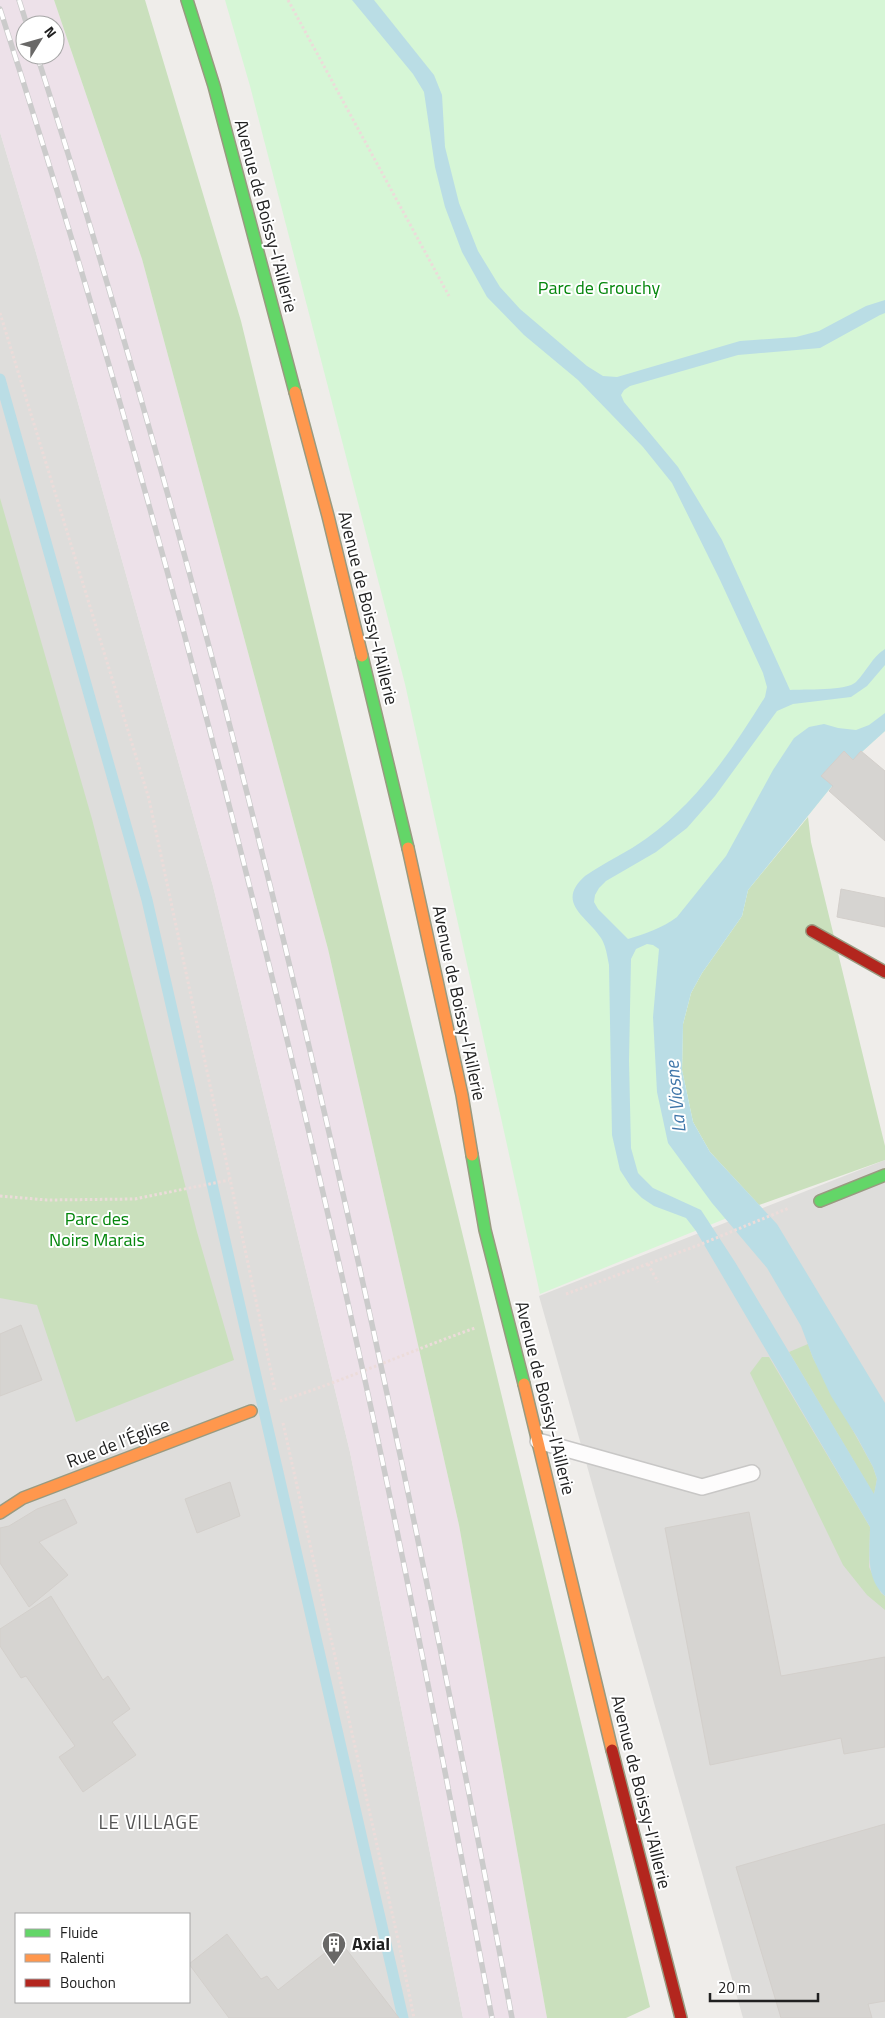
<svg xmlns="http://www.w3.org/2000/svg" width="885" height="2018" font-family="'Titillium Web',sans-serif">
  <style>
    .residential { fill: #dedddb; fill-rule: evenodd }
    .industrial { fill: #ede1e9; fill-rule: evenodd }
    .forest { fill: #cae0bd }
    .park { fill: #d6f6d6 }
    .water { fill: #badde5; fill-rule: evenodd }
    .lines { fill: none; stroke-linecap: round; stroke-linejoin: round }
    .stream { stroke: #badde5; stroke-width: 11 }
    .building { fill: #d6d4d1; stroke: #d3cfcb }
    .lane-casing { stroke: #c8c7c6; stroke-width: 18 }
    .fast-casing { stroke: #999a80; stroke-width: 14 }
    .slow-casing { stroke: #999a80; stroke-width: 14 }
    .jam-casing { stroke: #999a80; stroke-width: 14 }
    .path { stroke: #ecdcda; stroke-width: 3; stroke-dasharray: 2.5 2.5; stroke-linecap: butt }
    .lane { stroke: #fdfcfc; stroke-width: 15 }
    .fast { stroke: #63d668; stroke-width: 11 }
    .slow { stroke: #ff974d; stroke-width: 11 }
    .jam { stroke: #b3261e; stroke-width: 11 }
    .rail-casing { stroke: #cbcbcb; stroke-width: 5.5 }
    .rail { stroke: #fff; stroke-width: 4; stroke-dasharray: 11; stroke-linecap: butt }
    .labels { text-anchor: middle; stroke-width: 4; stroke-linejoin: round; paint-order: stroke }
    .street-label { font-size: 18px; fill: #212121; stroke: #fff }
    .park-label { font-size: 18px; fill: #03860b; stroke: #fff }
    .poi-label { font-size: 18px; font-weight: bold; fill: #212121; stroke: #fff; text-anchor: start }
    .water-label { font-size: 19px; font-style: italic; fill: #3f76a9; stroke: #fff }
    .neighbourhood-label { font-size: 19px; letter-spacing: 1px; fill: #545454; stroke: #fff }
  </style>
  <rect width="100%" height="100%" fill="#efedea"/>
  <!-- residential -->
  <path class="residential" d="M0 132 37 256 213 886 350 1452 463 2018H0ZM16 1914H189V2002H16Z
    M885 1160V2018H743L539 1296Z"/>
  <!-- industrial -->
  <path class="industrial" d="M0 0H54L142 259 328 949 459 1525 547 2018H463L350 1452 213 886 37 256 0 132ZM25 25H55V55H25Z"/>
  <!-- forest -->
  <path class="forest" d="M54 0H145L241 321 650 2007 626 2018H547L459 1525 328 949 142 259Z
    M0 498 92 819 197 1232 234 1360 76 1422 37 1305 0 1298Z
    M808 817 811 842 885 1146V1160L759 1205 710 1152 693 1122 682 1070 683 1024 691 993 702 973 742 916 748 890Z
    M808 1344 813 1358 873 1467 877 1479 874 1495 789 1352Z
    M762 1357H769L870 1527 869 1567 881 1593 885 1596V1610L867 1595 843 1565 750 1373Z"/>
  <!-- park -->
  <path class="park" d="M225 0H885V731L853 760 748 890 742 916 702 973 691 993 683 1024 682 1070 693 1122 710 1152 759 1205 540 1294 405 684 250 86Z"/>
  <!-- water -->
  <path class="water" d="M352 0H374L434 75 442 95 445 147 459 203 478 251 500 287 520 309 587 366 603 376 617 377 740 341 796 337 819 331 866 306 885 300V313L880 315 820 348 738 355 630 386 624 390 621 395 624 402 678 467 722 540 790 690C804 689 847 691 856 682 867 671 872 657 885 649V665L867 686 851 697 793 704 777 711 715 796 687 828 656 852 606 881 599 888 595 895 594 902 598 909 628 939C645 934 662 928 677 917L726 856 773 770 794 738 809 727 824 724 838 728 856 730 869 725 885 713V731L853 760 748 890 742 916 702 973 691 993 683 1024 682 1070 693 1122 710 1152 777 1224 885 1403V1596C865 1578 870 1551 870 1527L696 1231 686 1218 654 1206 642 1198 631 1187 620 1170 612 1135 609 965C607 955 606 946 601 938 587 916 555 903 585 876 605 862 628 852 647 838 697 802 733 749 765 697L767 687 763 673 720 580 672 483 643 447 578 380 524 335 487 297 462 252 445 207 435 167 424 92 413 74ZM647 944 653 945 659 949 653 1017 657 1092 668 1143 712 1203 767 1268 801 1326 813 1358 831 1396 857 1437 873 1467 877 1479 874 1494 735 1262 701 1210 653 1188 638 1173 631 1148 629 1061 631 959 636 949Z"/>
  <g class="lines">
    <!-- stream -->
    <path class="stream" d="M0 379 147 900 403 2018"/>
  </g>
  <!-- building -->
  <path class="building" d="M844 751 853 760 861 751 885 771V841L829 791 833 786 821 776Z
    M841 889 885 898V927L837 917Z
    M21 1325 42 1380 0 1396V1334Z
    M230 1482 240 1516 197 1533 185 1499Z
    M65 1499 77 1523 39 1542 68 1575 29 1607 0 1563V1528L9 1526 37 1509Z
    M749 1512 781 1676 885 1657V1747L844 1754 841 1738 710 1765 665 1528Z
    M51 1596 103 1680 108 1676 130 1709 112 1722 136 1755 83 1792 59 1757 75 1746 26 1676 21 1678 0 1646V1629Z
    M885 1824V2001L868 2004 872 2018H781L736 1867Z
    M227 1934 261 1979 267 1976 278 1990 340 1941 399 2018H229L189 1964Z"/>
  <g class="lines">
    <!-- lane casing -->
    <g class="lane-casing">
      <path id="lane" d="M538 1441 702 1487 752 1473"/>
    </g>
    <!-- fast casing -->
    <g class="fast-casing">
      <path id="fast" d="M187 0 214 86 295 392
        M362 656 408 848
        M472 1155 485 1230 524 1384
        M820 1201 885 1175"/>
    </g>
    <!-- slow casing -->
    <g class="slow-casing">
      <path id="slow" d="M295 392 328 516 362 656
        M408 848 462 1095 472 1155
        M524 1384 612 1750
        M0 1513 23 1498 251 1411"/>
    </g>
    <!-- jam casing -->
    <g class="jam-casing">
      <path id="jam" d="M812 931 885 972
        M612 1750 681 2018"/>
    </g>
    <!-- path -->
    <path class="path" d="M288 0 449 296
      M0 313 149 799 275 1390
      M0 1196 47 1200 135 1199 229 1180
      M648 1264 658 1282
      M566 1294 699 1245 789 1208
      M280 1401C346 1380 410 1351 475 1328
      M283 1423 401 1953 414 2018"/>
    <!-- lane -->
    <use href="#lane" class="lane"/>
    <!-- fast -->
    <use href="#fast" class="fast"/>
    <!-- slow -->
    <use href="#slow" class="slow"/>
    <!-- jam -->
    <use href="#jam" class="jam"/>
    <!-- rail casing -->
    <g class="rail-casing">
      <path id="rail" d="M19 0 27 25
        M0 9C146 461 265 921 366 1385 412 1595 452 1807 492 2018
        M37 55C242 697 388 1356 512 2018"/>
    </g>
    <!-- rail -->
    <use href="#rail" class="rail"/>
  </g>
  <!-- icons -->
  <defs>
    <g id="building-pin" transform="scale(1.25)"><path d="M0 17L-7.5 6A9.5 9.5 0 1 1 7.5 6Z" fill="#696867" stroke="#fff"/><path d="M-4-6H4V6H1V3H-1V6H-4ZM-2.5-4.3h1.7v1.8h-1.7ZM.8-4.3h1.7v1.8H.8ZM-2.5-1h1.7V.8h-1.7ZM.8-1h1.7V.8H.8Z" fill="#fff"/></g>
  </defs>
  <g fill-rule="evenodd">
    <use href="#building-pin" x="334" y="1944"/>
  </g>
  <g class="labels">
    <!-- street labels -->
    <g class="street-label">
      <text transform="translate(266 216) rotate(75)" y="6">Avenue de Boissy-l'Aillerie</text>
      <text transform="translate(368 608) rotate(76)" y="6">Avenue de Boissy-l'Aillerie</text>
      <text transform="translate(459 1003) rotate(78)" y="6">Avenue de Boissy-l'Aillerie</text>
      <text transform="translate(545 1398) rotate(76)" y="6">Avenue de Boissy-l'Aillerie</text>
      <text transform="translate(118 1443) rotate(-21)" y="6">Rue de l'Église</text>
      <text transform="translate(641 1792) rotate(76)" y="6">Avenue de Boissy-l'Aillerie</text>
    </g>
    <!-- park labels -->
    <g class="park-label">
      <text x="599" y="294">Parc de Grouchy</text>
      <text x="97" y="1225">Parc des<tspan x="97" dy="21">Noirs Marais</tspan></text>
    </g>
    <!-- poi labels -->
    <g class="poi-label">
      <text x="352" y="1950">Axial</text>
    </g>
    <!-- water labels -->
    <g class="water-label">
      <text transform="translate(675 1097) rotate(-96)" y="7">La Viosne</text>
    </g>
    <!-- neighbourhood labels -->
    <g class="neighbourhood-label">
      <text x="149" y="1829">LE VILLAGE</text>
    </g>
  </g>
  <!-- legend -->
  <rect x="15" y="1913" width="175" height="90" fill="#ffffff" stroke="#a6a6a6"/>
  <rect x="25" y="1929" width="25" height="8" fill="#63d668" stroke="#a6a6a6"/>
  <text x="60" y="1938" font-size="15" fill="#212121">Fluide</text>
  <rect x="25" y="1954" width="25" height="8" fill="#ff974d" stroke="#a6a6a6"/>
  <text x="60" y="1963" font-size="15" fill="#212121">Ralenti</text>
  <rect x="25" y="1979" width="25" height="8" fill="#b3261e" stroke="#a6a6a6"/>
  <text x="60" y="1988" font-size="15" fill="#212121">Bouchon</text>
  <!-- north arrow -->
  <g transform="translate(40 40) rotate(53)"><circle r="24" fill="#ffffff" stroke="#a6a6a6"/>
  <path d="M0-4L9 19L0 12L-9 19Z" fill="#696867"/>
  <text y="-8" font-size="14" font-weight="bold" text-anchor="middle" fill="#212121">N</text>
  </g>
  <!-- scale -->
  <path d="M710 1993v8h108v-8" fill="none" stroke="#212121" stroke-width="2.5"/>
  <text x="718" y="1993" font-size="15" fill="#212121" stroke="#ffffff" stroke-width="4" paint-order="stroke">20 m</text>
</svg>
